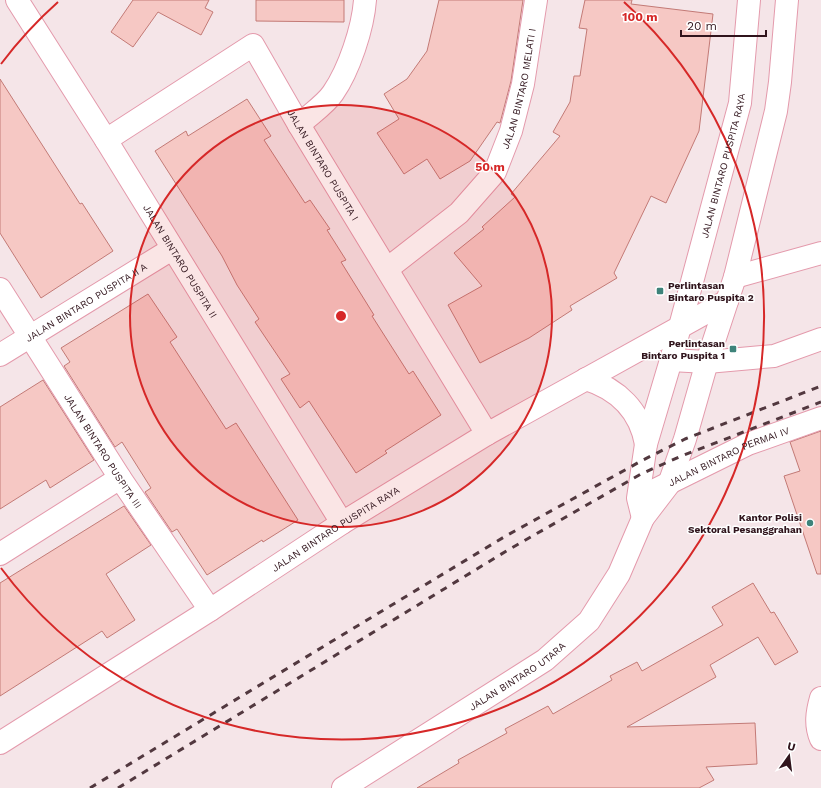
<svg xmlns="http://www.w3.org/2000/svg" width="821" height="788" font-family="'Work Sans',sans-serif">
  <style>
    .building { fill: #f6c8c4; stroke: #c37a76 }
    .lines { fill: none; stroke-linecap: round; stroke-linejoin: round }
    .minor-casing { stroke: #e49aac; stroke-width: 24 }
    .tertiary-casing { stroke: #e49aac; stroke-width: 24 }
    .secondary-casing { stroke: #e49aac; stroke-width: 24 }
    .minor { stroke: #fff; stroke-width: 22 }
    .tertiary { stroke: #fff; stroke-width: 22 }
    .secondary { stroke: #fff; stroke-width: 22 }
    .rail { stroke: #52383f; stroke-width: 3; stroke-dasharray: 7 7; stroke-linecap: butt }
    .ring { fill: none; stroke: #d62828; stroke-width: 2 }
    .poi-dot { fill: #3e837a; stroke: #fff; stroke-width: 1.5 }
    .labels { text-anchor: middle; stroke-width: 3; stroke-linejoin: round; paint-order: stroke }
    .street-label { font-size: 10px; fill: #30141c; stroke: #fff }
    .poi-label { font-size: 10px; font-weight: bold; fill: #30141c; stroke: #fff; text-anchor: end }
    .centre { fill: #d62828; stroke: #fff; stroke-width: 2 }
    .ring-label { font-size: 12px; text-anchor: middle; font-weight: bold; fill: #d62828; stroke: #fff; stroke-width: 3; stroke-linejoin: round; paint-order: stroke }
  </style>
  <rect width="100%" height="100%" fill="#f5e5e8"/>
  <!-- building -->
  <path class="building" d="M133 0H209L205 8 213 12 201 35 158 12 133 47 111 32Z
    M256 0H344V22L256 21Z
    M439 0H523L511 81 500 123 497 122 470 161 440 179 427 159 404 174 377 133 399 119 384 94 407 79 427 51Z
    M585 0H632L631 4 713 14 699 131 666 203 651 196 614 273 617 278 570 306 572 310 529 338 480 363 448 305 482 286 454 253 484 229 482 227 515 197 511 194 560 136 553 132 570 102 574 76H580L587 29 579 28Z
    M0 79 80 204 82 203 113 251 41 298 0 233Z
    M247 99 271 136 264 140 305 203 310 200 330 229 327 230 346 260 341 262 374 315 372 316 409 374 413 371 441 415 385 451 387 453 356 473 309 401 300 408 281 379 290 374 255 322 259 319 237 285 222 256 155 151 186 131 188 136Z
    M148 294 177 337 170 342 226 429 236 423 298 520 263 542 262 540 207 575 177 529 172 532 145 492 151 488 122 442 115 447 64 366 70 362 61 348Z
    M43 380 94 460 50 488 46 480 0 509V407Z
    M821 431V574H817L784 476 800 471 790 442Z
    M124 506 151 545 106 574 135 620 107 638 102 631 0 696V583Z
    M753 583 771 613 774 612 798 652 775 665 758 637 710 665 716 677 627 727 755 723 757 764 706 767 714 780 699 788H417L459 763 458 760 507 733 505 729 548 706 553 714 612 680 610 676 637 662 642 671 723 625 712 607Z"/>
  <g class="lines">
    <!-- minor casing -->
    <g class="minor-casing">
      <g id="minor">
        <path id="s1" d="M17 0 106 140 342 523"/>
        <path d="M299 125C309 115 325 105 333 93 349 70 363 28 365 0"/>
        <path id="s2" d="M106 140 253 45 299 125 487 434"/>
        <path id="s3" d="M387 269 459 213 495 172 511 131 523 84 536 0"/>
        <path d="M735 277 821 253"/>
        <path id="s4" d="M0 289 120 478 210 610"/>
        <path id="s5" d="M0 355 172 249"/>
        <path d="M671 360 707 362 774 356 821 339"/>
        <path d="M0 554 120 478"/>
        <path d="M821 698C817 712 815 725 821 739"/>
        <path id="s6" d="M0 743 210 610 342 523 487 434 727 301"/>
      </g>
    </g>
    <!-- tertiary casing -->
    <g class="tertiary-casing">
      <g id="tertiary">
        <path id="s7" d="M657 489 748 444 821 418"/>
      </g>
    </g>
    <!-- secondary casing -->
    <g class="secondary-casing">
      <g id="secondary">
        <path d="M586 379C618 389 640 411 646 444"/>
        <path id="s8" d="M643 518 638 498 646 444 671 360 740 103 749 0"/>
        <path id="s9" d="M343 788 545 660 589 621 619 574 643 518 669 484 685 439 707 362 735 277 776 111 780 82 787 0"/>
      </g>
    </g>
    <!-- minor -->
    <use href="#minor" class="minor"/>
    <!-- tertiary -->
    <use href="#tertiary" class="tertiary"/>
    <!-- secondary -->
    <use href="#secondary" class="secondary"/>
    <!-- rail -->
    <path class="rail" d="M90 788 504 537 643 460 685 439 821 386
      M118 788 508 550 641 474 679 457 821 402"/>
  </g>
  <!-- distance rings -->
  <circle cx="341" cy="316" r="211" fill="#d62828" fill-opacity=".12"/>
  <g class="ring">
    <circle cx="341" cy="316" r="211"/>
    <path d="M1 64A423 423 0 0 1 58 2M624 2A423 423 0 1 1 1 568"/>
  </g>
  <!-- markers -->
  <g class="poi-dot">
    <rect x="656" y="287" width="8" height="8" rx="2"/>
    <rect x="729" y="345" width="8" height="8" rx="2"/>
    <circle cx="810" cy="523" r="4"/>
  </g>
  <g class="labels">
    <!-- street labels -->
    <g class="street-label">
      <text dy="4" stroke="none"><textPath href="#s3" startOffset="233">JALAN BINTARO MELATI I</textPath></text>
      <text dy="4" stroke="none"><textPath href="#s2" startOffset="314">JALAN BINTARO PUSPITA I</textPath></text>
      <text dy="4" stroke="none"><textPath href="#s8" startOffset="364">JALAN BINTARO PUSPITA RAYA</textPath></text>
      <text dy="4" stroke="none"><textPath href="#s1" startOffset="308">JALAN BINTARO PUSPITA II</textPath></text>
      <text dy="4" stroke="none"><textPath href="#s5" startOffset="101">JALAN BINTARO PUSPITA II A</textPath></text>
      <text dy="4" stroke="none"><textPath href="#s4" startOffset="192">JALAN BINTARO PUSPITA III</textPath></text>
      <text dy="4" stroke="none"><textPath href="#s7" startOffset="79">JALAN BINTARO PERMAI IV</textPath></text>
      <text dy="4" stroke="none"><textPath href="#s6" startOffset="398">JALAN BINTARO PUSPITA RAYA</textPath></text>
      <text dy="4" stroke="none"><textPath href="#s9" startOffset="207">JALAN BINTARO UTARA</textPath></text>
    </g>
    <!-- poi labels -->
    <g class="poi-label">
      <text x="668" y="289" text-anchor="start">Perlintasan<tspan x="668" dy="12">Bintaro Puspita 2</tspan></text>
      <text x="725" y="347">Perlintasan<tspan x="725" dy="12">Bintaro Puspita 1</tspan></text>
      <text x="802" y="521">Kantor Polisi<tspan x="802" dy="12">Sektoral Pesanggrahan</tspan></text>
    </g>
  </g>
  <circle cx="341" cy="316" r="6" class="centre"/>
  <g class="ring-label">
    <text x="640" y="21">100 m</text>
    <text x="490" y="171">50 m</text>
  </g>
  <!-- north arrow -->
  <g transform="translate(789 756) rotate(14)" stroke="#ffffff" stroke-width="3" paint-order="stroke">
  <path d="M0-3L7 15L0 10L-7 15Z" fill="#30141c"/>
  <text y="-6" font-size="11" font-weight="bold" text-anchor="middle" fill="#30141c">U</text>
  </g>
  <!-- scale -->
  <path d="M681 30v6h85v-6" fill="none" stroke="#30141c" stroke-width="2"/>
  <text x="687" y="30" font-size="12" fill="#30141c" stroke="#ffffff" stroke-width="3" paint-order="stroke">20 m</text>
</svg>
